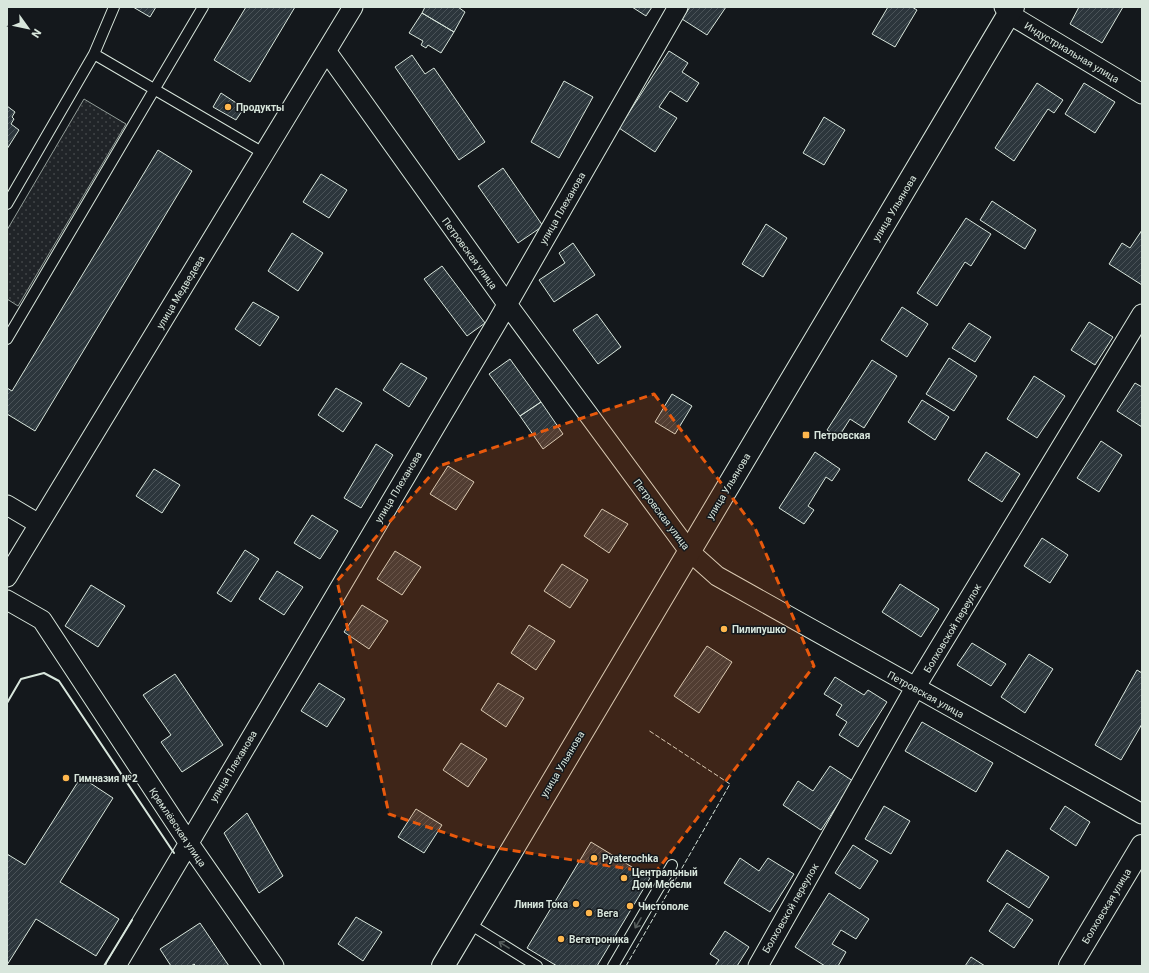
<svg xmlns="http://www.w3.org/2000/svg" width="1149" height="973" font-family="Roboto,sans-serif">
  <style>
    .green { fill: url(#green-dots); stroke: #939e99 }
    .building { fill: url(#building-hatch); stroke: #d8e6dc }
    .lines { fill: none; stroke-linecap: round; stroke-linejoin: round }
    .service-casing { stroke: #d8e6dc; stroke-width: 12 }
    .minor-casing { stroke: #d8e6dc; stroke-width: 21 }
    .tertiary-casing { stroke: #d8e6dc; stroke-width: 24 }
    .secondary-casing { stroke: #d8e6dc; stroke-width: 24 }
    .service { stroke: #14181c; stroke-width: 10 }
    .minor { stroke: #14181c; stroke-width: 19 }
    .tertiary { stroke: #14181c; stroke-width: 22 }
    .secondary { stroke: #14181c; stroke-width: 22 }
    .fence { stroke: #d8e6dc; stroke-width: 1; stroke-dasharray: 5 2; stroke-linecap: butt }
    .wall { stroke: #d8e6dc; stroke-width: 2 }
    .oneway { stroke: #59605f }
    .marked { fill: #e8590c; fill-opacity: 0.2; stroke: #e8590c; stroke-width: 3; stroke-dasharray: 8 5; stroke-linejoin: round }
    .poi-dot { fill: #ffb74d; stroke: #14181c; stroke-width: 1.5 }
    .labels { text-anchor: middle; stroke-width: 3; stroke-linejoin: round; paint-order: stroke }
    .street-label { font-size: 10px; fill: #d8e6dc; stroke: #14181c }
    .poi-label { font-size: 10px; font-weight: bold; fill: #d8e6dc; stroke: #14181c; text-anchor: start }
  </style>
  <defs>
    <pattern id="green-dots" width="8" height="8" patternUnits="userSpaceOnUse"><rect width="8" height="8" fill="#202428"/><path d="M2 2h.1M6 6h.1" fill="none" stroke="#404447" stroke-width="1.8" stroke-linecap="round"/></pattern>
    <pattern id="building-hatch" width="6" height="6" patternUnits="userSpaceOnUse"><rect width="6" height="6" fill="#2c363c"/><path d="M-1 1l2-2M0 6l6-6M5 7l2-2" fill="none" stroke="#4a5358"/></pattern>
  </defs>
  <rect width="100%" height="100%" fill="#14181c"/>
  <!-- green -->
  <path class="green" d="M84 99 126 124 18 306 7 299V230Z"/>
  <!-- building -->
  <path class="building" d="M133 7H156L150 17Z
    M246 7H295L250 82 214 60Z
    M425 7H458L465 12 454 32 422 13Z
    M632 7H652L646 16Z
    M690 7H726L707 35 682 19Z
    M888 7H912L917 10 895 47 872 34Z
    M1079 7H1123L1102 43 1070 24Z
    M422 13 454 32 441 53 428 45 426 48 421 45 423 41 409 33Z
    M669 51 688 63 682 72 699 83 687 102 670 91 659 107 677 118 655 152 619 128Z
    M412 55 425 74 434 68 485 142 459 160 395 67Z
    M564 81 593 97 559 158 531 142Z
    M1037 83 1063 100 1054 113 1048 109 1014 161 995 148Z
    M1084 83 1115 102 1095 133 1065 114Z
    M221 93 244 108 236 120 213 107Z
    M7 106 15 112 12 117 14 119 11 124 19 130 7 149Z
    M824 117 845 130 824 165 803 153Z
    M158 150 192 171 35 431 7 414V388L12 391Z
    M503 168 543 226 518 243 478 186Z
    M321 174 347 190 329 218 303 202Z
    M992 201 1036 230 1025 249 980 220Z
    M966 218 991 234 971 266 965 262 937 306 917 293Z
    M766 224 787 238 763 277 742 264Z
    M1142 230V285L1109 264 1122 243 1130 248Z
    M292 233 323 253 298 291 268 271Z
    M573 243 595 275 554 302 539 280 565 263 559 253Z
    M442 266 485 323 467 336 424 279Z
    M253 302 279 317 260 346 235 329Z
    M902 307 928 324 907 357 881 340Z
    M597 314 621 347 598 364 573 330Z
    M1089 322 1113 337 1095 365 1071 350Z
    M969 323 991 337 975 362 952 348Z
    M949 358 977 376 954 411 926 394Z
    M510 359 541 402 520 416 489 374Z
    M872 360 897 376 864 428 850 419 838 438 827 430Z
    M401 363 427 378 409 407 383 390Z
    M1034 376 1065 396 1037 438 1007 419Z
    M1135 383 1142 387V427L1117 411Z
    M336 388 362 403 343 432 318 415Z
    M672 394 692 406 675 434 655 422Z
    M922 400 949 417 935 440 908 422Z
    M541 402 563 434 543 449 520 416Z
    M1101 441 1122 455 1099 492 1077 478Z
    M376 444 393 455 361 508 344 498Z
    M815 452 840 469 832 481 826 477 808 506 814 510 804 524 779 508Z
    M986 452 1020 474 1002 502 968 480Z
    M448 466 474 482 456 510 430 494Z
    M154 469 180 485 162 513 136 496Z
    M602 509 628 524 609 553 584 536Z
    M312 515 338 531 320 559 294 543Z
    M1042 538 1068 555 1050 583 1024 566Z
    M245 550 259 559 231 602 217 593Z
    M395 551 421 567 402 595 377 579Z
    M562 564 588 580 570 608 544 591Z
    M277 571 303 587 284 615 259 599Z
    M900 584 939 609 921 637 882 612Z
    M91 585 125 606 98 647 65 626Z
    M362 605 388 621 369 649 344 632Z
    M529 625 555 641 536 670 511 653Z
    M972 643 1006 664 991 686 957 665Z
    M707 646 732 662 699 713 674 696Z
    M1029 654 1053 669 1025 713 1001 697Z
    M1137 670 1142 673V724L1121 760 1095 745Z
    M175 674 223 745 182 772 161 742 171 735 143 695Z
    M835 677 864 695 868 690 887 702 858 747 839 735 847 722 836 715 842 705 824 694Z
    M319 683 345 699 327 727 301 711Z
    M498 683 524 698 506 727 481 710Z
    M922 722 993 763 976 792 905 751Z
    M461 743 487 759 468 787 443 770Z
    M830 766 853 781 821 830 783 805 798 781 813 791Z
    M81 777 113 798 60 882 119 919 96 956 36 919 7 965V854L25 865Z
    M884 806 910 821 891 854 865 839Z
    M1065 806 1090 822 1076 846 1050 829Z
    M416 809 442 825 424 853 398 837Z
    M247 813 283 876 259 893 224 833Z
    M591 842 650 878 597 966H557L527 948Z
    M853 845 878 861 860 889 835 873Z
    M1007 850 1049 877 1029 908 987 881Z
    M740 858 759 871 768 858 794 874 770 912 724 883Z
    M829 893 869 919 856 939 841 930 832 944 846 952 838 966H825L795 947Z
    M1007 903 1033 920 1014 948 989 931Z
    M356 917 382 932 363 961 338 944Z
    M200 923 229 966H196L194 964 191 966H171L160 949Z
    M725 931 749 947 737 966H715L719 960 710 954Z
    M971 957 985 966H965Z"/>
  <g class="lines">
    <!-- service casing -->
    <g class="service-casing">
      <path id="service" d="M94 54 265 154
        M7 204 94 54 114 7
        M7 339 203 7
        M468 923 537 966
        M613 966 672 865"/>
    </g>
    <!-- minor casing -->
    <g class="minor-casing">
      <path id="minor" d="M1004 7 1009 14 1142 94
        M327 52 507 304 689 551 717 576 1142 814
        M7 505 39 524
        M7 577 353 7
        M7 600 42 620 188 842 274 966
        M116 966 496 324 678 7
        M758 966 915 688 1142 314"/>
    </g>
    <!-- tertiary casing -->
    <g class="tertiary-casing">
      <path id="tertiary" d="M1070 966 1142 846"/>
    </g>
    <!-- secondary casing -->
    <g class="secondary-casing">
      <path id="secondary" d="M443 966 1013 7"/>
    </g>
    <!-- service -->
    <use href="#service" class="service"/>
    <!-- minor -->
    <use href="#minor" class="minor"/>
    <!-- tertiary -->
    <use href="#tertiary" class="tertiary"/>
    <!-- secondary -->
    <use href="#secondary" class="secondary"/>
    <!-- fence -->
    <path class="fence" d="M507 965 508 966
      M626 966 730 784 648 730"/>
    <!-- wall -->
    <path class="wall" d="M7 703 21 679 44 673 59 681 174 853
      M104 966 132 920"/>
  </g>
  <!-- one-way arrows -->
  <defs><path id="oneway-shaft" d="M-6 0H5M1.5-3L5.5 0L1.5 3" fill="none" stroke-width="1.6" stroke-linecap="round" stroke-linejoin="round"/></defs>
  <g class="oneway">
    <use href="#oneway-shaft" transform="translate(638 923) rotate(120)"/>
    <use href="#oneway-shaft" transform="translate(504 945) rotate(-148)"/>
  </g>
  <!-- marked area -->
  <path class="marked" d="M654 394 755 528 814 666 655 873 484 846 389 814 337 581 439 466Z"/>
  <!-- markers -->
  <g class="poi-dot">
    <circle cx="228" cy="107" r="4"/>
    <rect x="802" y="431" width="8" height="8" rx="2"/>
    <circle cx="724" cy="629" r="4"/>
    <circle cx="66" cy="778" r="4"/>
    <circle cx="594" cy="858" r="4"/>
    <circle cx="624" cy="878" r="4"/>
    <circle cx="576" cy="904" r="4"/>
    <circle cx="630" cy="906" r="4"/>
    <circle cx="589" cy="913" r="4"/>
    <circle cx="561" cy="939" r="4"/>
  </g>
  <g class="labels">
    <!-- street labels -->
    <g class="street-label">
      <text transform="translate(1072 52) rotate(31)" y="4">Индустриальная улица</text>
      <text transform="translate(562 208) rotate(-60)" y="4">улица Плеханова</text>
      <text transform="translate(894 208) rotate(-59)" y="4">улица Ульянова</text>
      <text transform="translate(470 253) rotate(54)" y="4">Петровская улица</text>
      <text transform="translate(180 292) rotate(-59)" y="4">улица Медведева</text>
      <text transform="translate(728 486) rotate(-59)" y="4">улица Ульянова</text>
      <text transform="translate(398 487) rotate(-59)" y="4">улица Плеханова</text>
      <text transform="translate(662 514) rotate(53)" y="4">Петровская улица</text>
      <text transform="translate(952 628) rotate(-59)" y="4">Болховской переулок</text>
      <text transform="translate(926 694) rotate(29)" y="4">Петровская улица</text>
      <text transform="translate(562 764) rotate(-59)" y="4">улица Ульянова</text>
      <text transform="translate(233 766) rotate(-59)" y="4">улица Плеханова</text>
      <text transform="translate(178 827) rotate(56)" y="4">Кремлёвская улица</text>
      <text transform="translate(1106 906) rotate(-59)" y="4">Болховская улица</text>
      <text transform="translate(790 908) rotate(-60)" y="4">Болховской переулок</text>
    </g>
    <!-- poi labels -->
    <g class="poi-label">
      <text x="236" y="111">Продукты</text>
      <text x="814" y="439">Петровская</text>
      <text x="732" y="633">Пилипушко</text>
      <text x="74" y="782">Гимназия №2</text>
      <text x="602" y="862">Pyaterochka</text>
      <text x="632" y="876">Центральный<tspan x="632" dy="12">Дом Мебели</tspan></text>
      <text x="568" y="908" text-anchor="end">Линия Тока</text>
      <text x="638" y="910">Чистополе</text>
      <text x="597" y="917">Вега</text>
      <text x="569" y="943">Вегатроника</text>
    </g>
  </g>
  <!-- border -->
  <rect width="1149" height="973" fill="none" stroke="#d8e6dc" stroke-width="16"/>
  <!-- north arrow -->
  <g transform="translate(28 28) rotate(123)" stroke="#14181c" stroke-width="3" paint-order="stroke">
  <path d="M0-3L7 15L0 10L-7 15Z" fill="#d8e6dc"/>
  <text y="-6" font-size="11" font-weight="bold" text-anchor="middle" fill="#d8e6dc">N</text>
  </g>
</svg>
